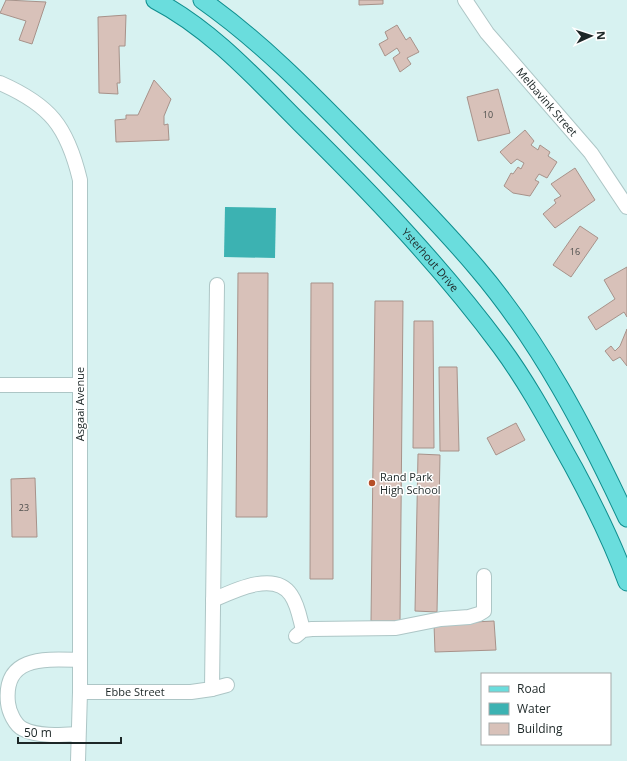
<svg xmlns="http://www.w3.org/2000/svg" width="627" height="761" font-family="'Open Sans',sans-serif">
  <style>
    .water { fill: #3cb2b2 }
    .building { fill: #d8c1b9; stroke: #a7928a }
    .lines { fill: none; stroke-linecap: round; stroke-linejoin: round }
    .minor-casing { stroke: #adc6c6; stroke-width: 16 }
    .major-casing { stroke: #0f8e8e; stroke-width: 19 }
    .minor { stroke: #fff; stroke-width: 14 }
    .major { stroke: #6adddd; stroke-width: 17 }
    .poi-dot { fill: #b64f28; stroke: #fff; stroke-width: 1.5 }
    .labels { text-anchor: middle; stroke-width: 3; stroke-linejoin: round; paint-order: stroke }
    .number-label { font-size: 9px; fill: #4c4e4c }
    .street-label { font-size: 11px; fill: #1d2727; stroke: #fff }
    .poi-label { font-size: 11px; fill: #1d2727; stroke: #fff; text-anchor: start }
  </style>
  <rect width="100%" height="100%" fill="#d7f2f1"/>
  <!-- water -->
  <path class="water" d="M225 207 276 208 275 258 224 257Z"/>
  <!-- building -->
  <path class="building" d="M6 0 46 2 32 44 19 40 26 21 0 13Z
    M359 0H383V4L359 5Z
    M126 15 125 46H119L120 83H117L118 94 99 93 98 17Z
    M397 25 406 40 410 37 419 52 407 58 411 64 400 72 393 58 400 53 397 48 385 56 379 44 388 39 385 32Z
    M154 80 171 99 164 116V125L168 124 169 140 116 142 115 120 126 119V115H138Z
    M498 89 510 133 478 141 467 97Z
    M525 130 534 141 531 145 538 150 540 145 550 152 548 156 557 162 547 178 539 174 535 180 539 182 530 196 513 193 504 186 511 173 513 174 518 167 521 169 524 163 517 159 511 164 500 152Z
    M575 168 595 200 555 228 543 214 556 203 554 200 561 196 551 184Z
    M580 226 598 238 571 277 553 265Z
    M627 267V317L624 312 596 330 588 317 615 299 604 280Z
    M238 273H268L267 517H236Z
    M311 283H333V579H310Z
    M375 301H403L400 621H371Z
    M414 321H433L434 448H413Z
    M627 329V366L620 357 613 361 605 351 611 346 615 351 620 346Z
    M439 367H457L459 451H440Z
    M516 423 525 440 496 455 487 438Z
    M418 454 440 455 437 612 415 611Z
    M35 478 37 537H12L11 479Z
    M494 621 496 650 435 652 434 624Z"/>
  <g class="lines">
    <!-- minor casing -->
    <g class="minor-casing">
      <g id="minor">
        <path id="s1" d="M465 0 487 33 591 153 627 207"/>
        <path d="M0 83C50 105 67 126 80 180V692L78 761"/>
        <path d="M0 385H80"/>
        <path d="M213 600C233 591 275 570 291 595 298 605 300 619 303 630"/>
        <path d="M296 636 303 630 312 629 396 628 441 619 469 617 479 614 484 611V576"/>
        <path d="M212 689 227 685"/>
        <path id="s2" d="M80 692H191L212 689 217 285"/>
        <path d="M78 734C61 735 39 737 23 729 15 725 9 712 8 703 3 655 46 659 80 660"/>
      </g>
    </g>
    <!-- major casing -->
    <g class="major-casing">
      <g id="major">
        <path id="s3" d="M155 0C211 29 255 78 300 123 371 193 441 266 501 347 529 385 551 427 574 468 595 507 612 541 627 582"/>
        <path d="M202 0C259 40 308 90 356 139 397 181 439 223 477 268 540 342 586 430 627 518"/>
      </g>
    </g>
    <!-- minor -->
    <use href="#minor" class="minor"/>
    <!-- major -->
    <use href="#major" class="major"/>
  </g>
  <!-- markers -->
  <circle class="poi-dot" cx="372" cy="483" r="4"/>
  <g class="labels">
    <!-- number labels -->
    <g class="number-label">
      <text x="488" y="118">10</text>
      <text x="575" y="255">16</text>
      <text x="24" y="511">23</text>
    </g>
    <!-- street labels -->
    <g class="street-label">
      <text dy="4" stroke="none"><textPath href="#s1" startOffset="131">Melbavink Street</textPath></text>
      <text dy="4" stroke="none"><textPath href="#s3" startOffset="380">Ysterhout Drive</textPath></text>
      <text transform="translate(80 404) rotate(-90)" y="4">Asgaai Avenue</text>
      <text dy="4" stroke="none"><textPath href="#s2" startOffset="55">Ebbe Street</textPath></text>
    </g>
    <!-- poi labels -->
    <g class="poi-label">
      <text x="380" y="481">Rand Park<tspan x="380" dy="13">High School</tspan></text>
    </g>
  </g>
  <!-- legend -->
  <rect x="481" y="673" width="130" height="72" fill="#ffffff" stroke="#a5a9a9"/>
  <rect x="489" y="686" width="20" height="6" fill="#6adddd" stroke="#a5a9a9"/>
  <text x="517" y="693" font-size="12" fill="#1d2727">Road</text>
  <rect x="489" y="703" width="20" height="12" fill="#3cb2b2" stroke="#a5a9a9"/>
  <text x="517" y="713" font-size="12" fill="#1d2727">Water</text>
  <rect x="489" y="723" width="20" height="12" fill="#d8c1b9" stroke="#a5a9a9"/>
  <text x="517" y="733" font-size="12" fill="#1d2727">Building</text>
  <!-- north arrow -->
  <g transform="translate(591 36) rotate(87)" stroke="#ffffff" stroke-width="3" paint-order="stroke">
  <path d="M0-3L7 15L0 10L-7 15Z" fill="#1d2727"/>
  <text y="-6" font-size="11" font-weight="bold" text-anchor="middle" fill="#1d2727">N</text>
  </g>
  <!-- scale -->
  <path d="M18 737v6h103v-6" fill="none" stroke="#1d2727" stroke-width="2"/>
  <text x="24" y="737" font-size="12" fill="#1d2727" stroke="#ffffff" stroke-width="3" paint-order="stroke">50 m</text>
</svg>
